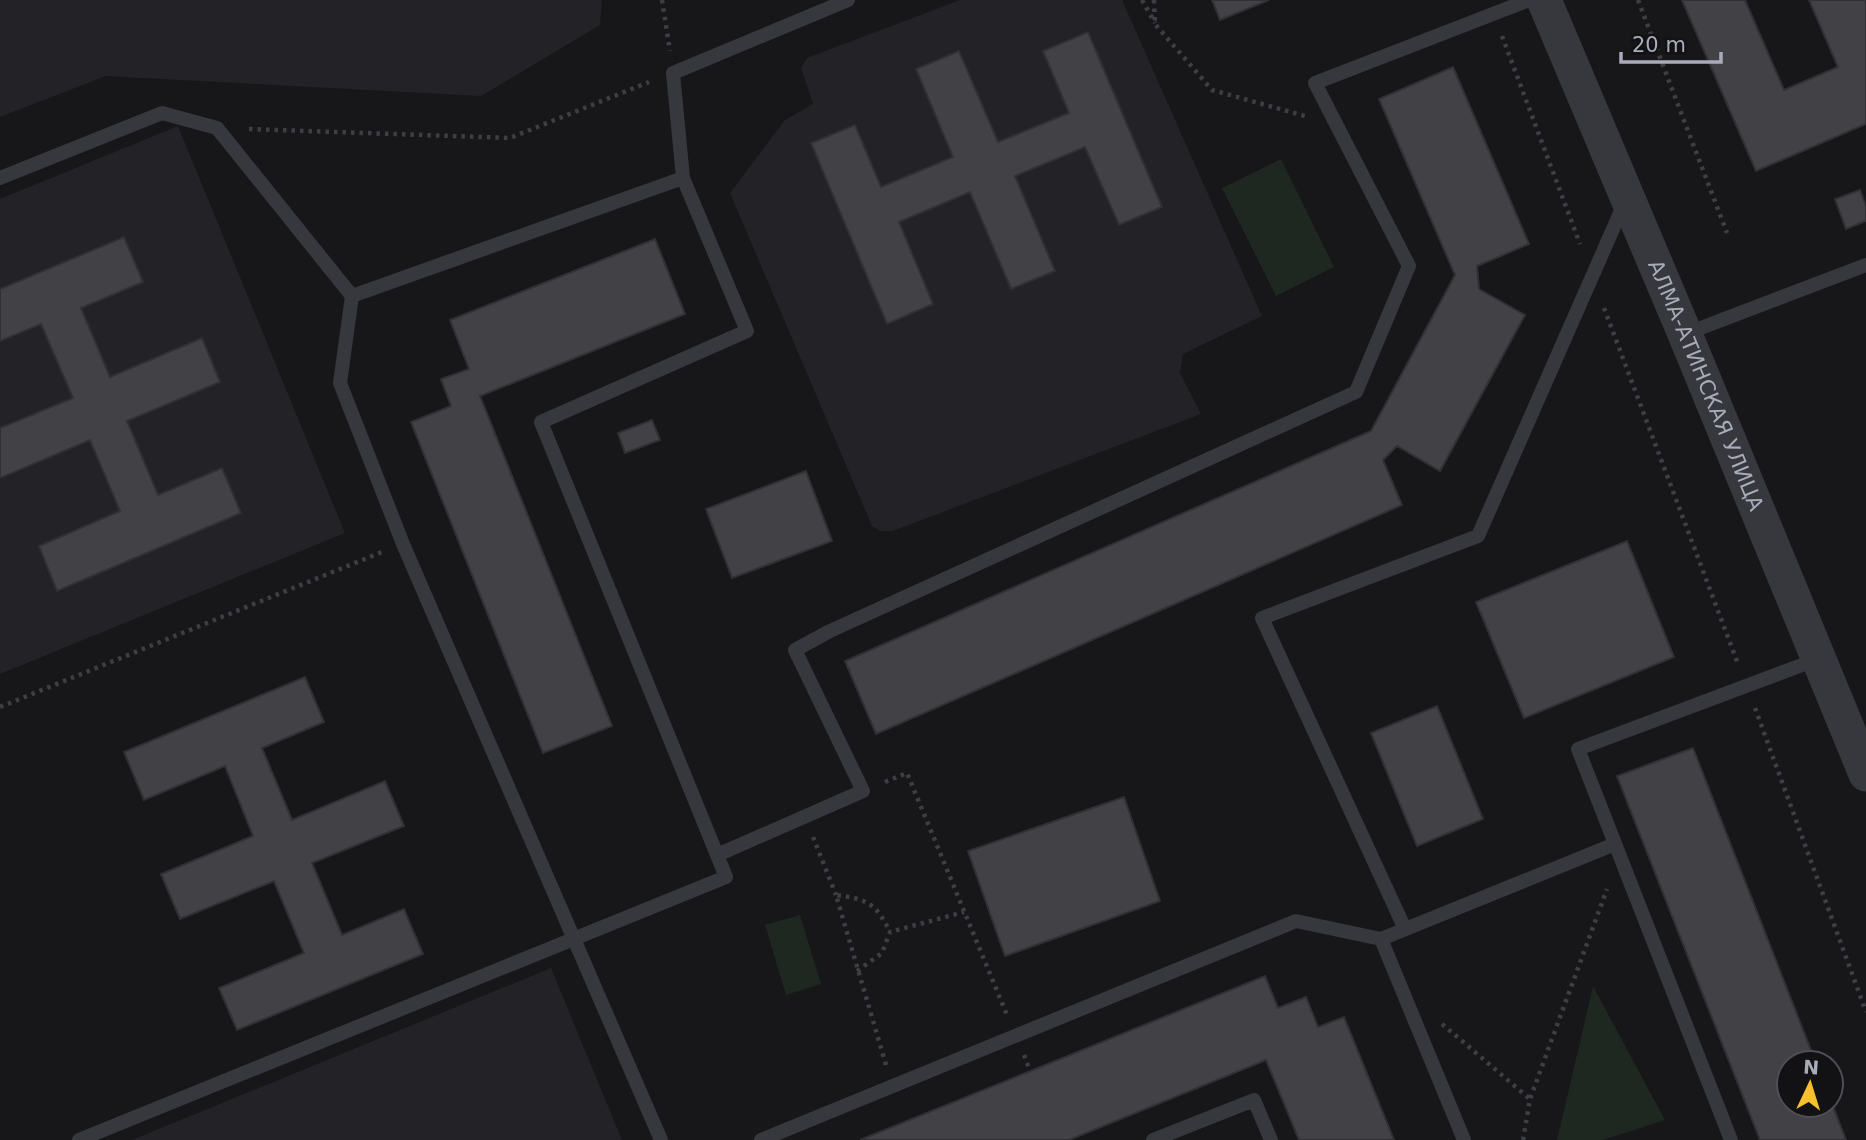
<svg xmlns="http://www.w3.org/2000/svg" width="1866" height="1140" font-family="'DejaVu Sans',sans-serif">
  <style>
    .built { fill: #232226 }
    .green { fill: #1e2720 }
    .building { fill: #414146; stroke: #313035; stroke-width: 2 }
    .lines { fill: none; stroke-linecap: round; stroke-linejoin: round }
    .path { stroke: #3d3f45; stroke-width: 4.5; stroke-dasharray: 3.5 5; stroke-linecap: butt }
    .service { stroke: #37383e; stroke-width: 14 }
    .tertiary { stroke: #37383e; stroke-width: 35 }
    .labels { text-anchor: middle; stroke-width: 7; stroke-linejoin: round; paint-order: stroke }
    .street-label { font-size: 21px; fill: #a8acb9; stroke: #121114 }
  </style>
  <rect width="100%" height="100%" fill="#171619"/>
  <!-- built -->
  <path class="built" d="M0 0H602L600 25 481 96 106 76 0 117Z
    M960 0H1122L1262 316 1183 354 1180 373 1201 414 893 531H880L872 526 730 193 785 120 813 104 801 68 807 58Z
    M178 126 345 533 0 674V199Z
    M551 968 622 1140H132Z"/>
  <!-- green -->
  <path class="green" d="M1281 159 1334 267 1276 296 1222 188Z
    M800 915 821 984 786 995 765 925Z
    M1593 986 1665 1120 1603 1140H1557Z"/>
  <!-- building -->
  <path class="building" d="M1212 0H1269L1220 20Z
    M1682 0H1745L1784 90 1838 67 1809 0H1866V124L1756 171Z
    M1088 32 1162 207 1119 225 1085 147 1015 176 1055 271 1011 289 970 192 899 222 933 304 887 324 811 143 855 125 881 187 953 157 916 69 959 51 998 142 1069 113 1043 51Z
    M1453 67 1529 244 1477 266 1479 289 1525 315 1440 471 1397 446 1383 460 1402 505 876 734 845 661 1371 431 1455 275 1379 99Z
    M1860 190 1866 206V221L1846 229 1835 199Z
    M124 237 143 282 81 308 110 377 202 338 220 382 127 421 158 495 222 468 241 513 57 591 39 546 120 511 90 440 0 478V428L73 398 41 324 0 341V289Z
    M655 239 685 314 480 396 612 726 543 753 411 422 451 406 441 379 469 369 450 320Z
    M652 420 660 440 625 453 618 433Z
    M806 471 832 541 732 578 706 509Z
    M1627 541 1674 657 1524 718 1476 602Z
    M305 677 324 722 262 748 292 820 385 781 404 826 312 863 342 935 404 909 423 954 237 1030 219 988 304 953 274 881 180 919 161 874 253 836 225 766 144 800 124 752Z
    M1437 706 1483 819 1417 846 1371 733Z
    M1693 748 1816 1063H1789V1105H1831V1101L1846 1140H1760L1617 776Z
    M1124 797 1160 901 1005 956 968 851Z
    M1265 976 1278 1008 1306 997 1318 1027 1344 1017 1394 1140H1299L1266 1060 1069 1140H860Z"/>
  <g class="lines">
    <!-- path -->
    <path class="path" d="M662 0 670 51
      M1142 0 1155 23
      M1154 0 1155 24 1212 90 1305 116
      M1638 0 1727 233
      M1502 36 1580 244
      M249 129 510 138 649 82
      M1604 308 1738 664
      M0 707 382 552
      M1755 708 1866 1012
      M885 782 907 773 1007 1015
      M813 837 836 895
      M857 971 882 953 890 932 964 912
      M1442 1024 1530 1099
      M1024 1055 1030 1071
      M886 1065 836 895C867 899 876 903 890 932
      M1523 1140 1530 1099 1607 889"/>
    <!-- service -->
    <path class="service" d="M0 178 162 113 217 128 352 296
      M1685 334 1866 265
      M717 855 863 791 795 650 830 631 1356 392 1409 266 1315 83 1529 0
      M1405 929 1262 618 1478 536 1624 204
      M1381 939 1615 844
      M79 1140 726 877 541 422 747 331 683 178 673 73 848 0
      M661 1140 403 544 340 383 352 296 683 178
      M761 1140 1296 921 1381 939 1464 1140
      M1153 1140 1254 1100 1271 1140
      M1731 1140 1578 749 1818 659"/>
    <!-- tertiary -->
    <path class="tertiary" id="s1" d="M1544 0 1685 334 1866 774"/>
  </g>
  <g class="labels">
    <!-- street labels -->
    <g class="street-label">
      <text dy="7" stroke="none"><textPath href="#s1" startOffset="418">АЛМА-АТИНСКАЯ УЛИЦА</textPath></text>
    </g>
  </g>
  <!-- north arrow -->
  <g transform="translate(1810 1084) rotate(4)"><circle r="33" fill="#121114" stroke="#4e4f56" stroke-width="2"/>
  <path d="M0-5L12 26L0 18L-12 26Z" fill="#f8c02f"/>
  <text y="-10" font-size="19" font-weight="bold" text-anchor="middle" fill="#a8acb9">N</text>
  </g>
  <!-- scale -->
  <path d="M1621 52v10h100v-10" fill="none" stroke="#a8acb9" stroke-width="3.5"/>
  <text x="1632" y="52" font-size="21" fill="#a8acb9" stroke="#121114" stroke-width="5" paint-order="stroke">20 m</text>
</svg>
